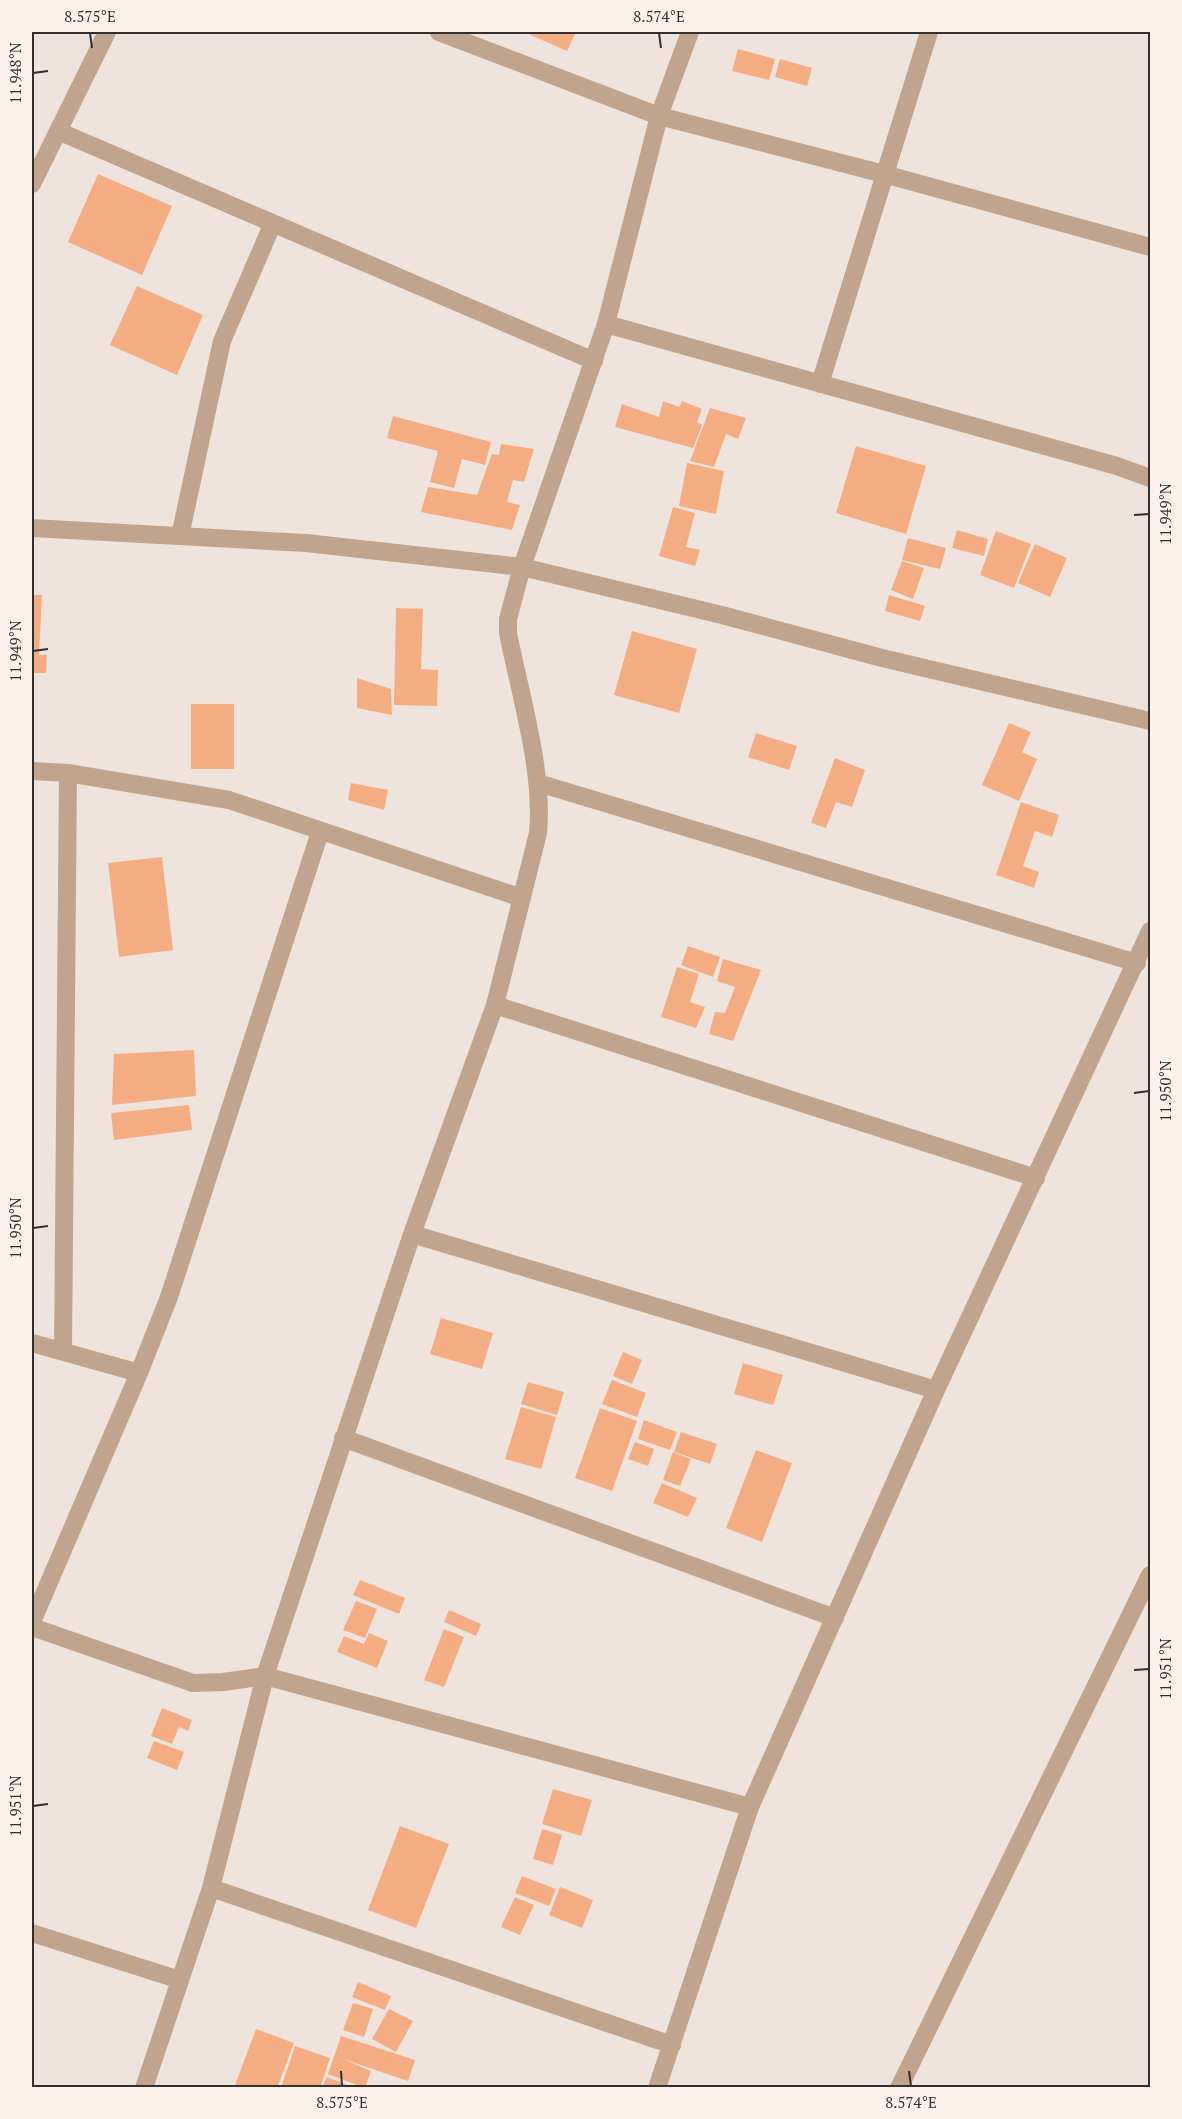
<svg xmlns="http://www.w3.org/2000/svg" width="1182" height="2119" font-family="'PT Serif',serif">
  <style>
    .building { fill: #f4ad82 }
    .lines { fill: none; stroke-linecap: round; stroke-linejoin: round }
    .minor { stroke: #c0a48d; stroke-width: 18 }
    .ticks { fill: none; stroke: #332f2d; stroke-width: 2 }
    .neatline { fill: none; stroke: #332f2d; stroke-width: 2 }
    .ticks-label { font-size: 15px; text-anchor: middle; fill: #332f2d }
  </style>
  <rect width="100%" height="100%" fill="#efe4dd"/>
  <!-- building -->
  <path class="building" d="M524 32H569L575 34 567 51Z
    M738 49 775 59 769 80 732 71Z
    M780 59 812 68 807 86 775 77Z
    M98 174 172 206 142 275 68 242Z
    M137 286 203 315 177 375 110 345Z
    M663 401 679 407 682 401 702 409 697 422 702 425 693 448 615 427 622 404 659 417Z
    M710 408 746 418 738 439 726 434 714 467 690 461Z
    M393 416 491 442 485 465 462 459 454 488 430 482 438 451 387 438Z
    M501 444 534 449 524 482 513 480 507 502 520 505 512 530 421 512 428 487 477 495 492 454 499 455Z
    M856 446 926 466 906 534 836 513Z
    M687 463 724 471 716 514 679 506Z
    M673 507 695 513 686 547 700 550 695 566 659 556Z
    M957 530 988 539 984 556 952 548Z
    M996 531 1031 544 1014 588 980 575Z
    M908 538 946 548 940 569 902 560Z
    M1035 544 1067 558 1050 597 1018 583Z
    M902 561 924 568 913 599 891 590Z
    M32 595H42L39 655H47L46 673H32Z
    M889 595 925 606 920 621 885 611Z
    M396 608 423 609 421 669 438 670 437 706 394 705Z
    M632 631 697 649 679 713 614 695Z
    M357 678 391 689 392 715 357 708Z
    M191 704H234V769H191Z
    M1009 723 1031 732 1022 752 1037 759 1019 801 982 785Z
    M756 733 797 746 789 770 748 757Z
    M835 758 865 770 852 807 836 802 826 828 811 823Z
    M351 783 388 790 384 810 348 800Z
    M1021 802 1059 815 1052 837 1035 831 1023 866 1039 872 1034 888 996 875Z
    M162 857 173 950 119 957 108 863Z
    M688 946 720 957 713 977 681 965Z
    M723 959 761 970 733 1041 709 1034 715 1012 725 1013 735 987 717 981Z
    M677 967 699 974 690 1002 705 1007 696 1028 661 1017Z
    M194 1050 196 1096 112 1105 114 1054Z
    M189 1105 192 1130 114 1140 111 1113Z
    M441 1318 493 1333 482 1369 430 1354Z
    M623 1352 642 1360 632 1384 613 1376Z
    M743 1363 783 1375 773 1405 734 1394Z
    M612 1380 646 1393 637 1417 602 1404Z
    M528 1382 564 1392 557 1415 521 1404Z
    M521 1407 556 1417 541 1469 505 1459Z
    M600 1408 637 1421 612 1491 575 1478Z
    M644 1420 677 1432 670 1450 638 1439Z
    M681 1432 717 1444 710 1464 674 1452Z
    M635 1442 654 1449 648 1466 628 1459Z
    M756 1450 792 1463 762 1542 726 1528Z
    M673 1452 691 1459 680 1486 663 1480Z
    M662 1483 697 1498 688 1517 653 1503Z
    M360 1580 405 1598 399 1614 353 1595Z
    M356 1601 377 1609 365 1638 343 1630Z
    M449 1610 481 1624 476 1636 444 1622Z
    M444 1629 464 1637 444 1687 424 1680Z
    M369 1633 388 1641 377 1668 337 1652 344 1636 364 1644Z
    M162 1708 192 1720 188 1731 179 1727 172 1744 151 1736Z
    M154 1741 184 1752 177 1770 147 1758Z
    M553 1789 592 1800 581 1836 542 1824Z
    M400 1826 449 1844 416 1928 368 1910Z
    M542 1829 562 1835 553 1865 533 1859Z
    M522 1876 556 1889 549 1906 515 1893Z
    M560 1887 593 1900 582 1928 549 1915Z
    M515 1897 534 1905 520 1935 501 1927Z
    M358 1982 391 1996 385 2010 352 1997Z
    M353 2003 373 2009 364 2037 343 2030Z
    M389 2009 413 2021 396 2052 372 2039Z
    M256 2029 294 2043 277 2088H234Z
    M341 2036 415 2060 408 2081 343 2059 371 2071 365 2088 328 2074Z
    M295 2046 330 2058 320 2088H281Z
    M327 2077 352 2087V2088H322Z"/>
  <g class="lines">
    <!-- minor -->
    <path class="minor" d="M439 32 659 116 884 174 1150 247
      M58 131 594 361
      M32 184 107 32
      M606 324 1117 466 1150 478
      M820 384 929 32
      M32 528 306 543 522 567 722 615 882 658 1150 721
      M180 536 222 341 273 223
      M32 771 68 773 229 800 522 898
      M538 783 1137 963
      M495 1005 1036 1178
      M412 1234 936 1390
      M32 1343 139 1373
      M63 1350 68 773
      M343 1438 835 1618
      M32 1622 139 1373 169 1297 320 832
      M32 1627 193 1683 223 1682 265 1676 750 1807
      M211 1888 672 2045
      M32 1933 180 1980
      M144 2088 211 1888 265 1676 412 1234 495 1005 538 833C544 772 520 694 508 633V619L522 567 606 324 659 116 690 32
      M657 2088 750 1807 936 1390 1150 931
      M899 2088 1150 1575"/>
  </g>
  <!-- ticks -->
  <path class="ticks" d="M90 33 92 48M659 33 661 48M33 73 48 71M1134 515 1149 514M33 651 48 649M1134 1093 1149 1091M33 1228 48 1226M1134 1670 1149 1669M33 1806 48 1804M341 2071 342 2086M909 2071 911 2086"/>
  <!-- border -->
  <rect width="1182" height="2119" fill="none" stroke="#fcf1eb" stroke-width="66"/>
  <rect x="33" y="33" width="1116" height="2053" class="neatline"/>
  <g class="ticks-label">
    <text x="90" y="22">8.575°E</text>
    <text x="659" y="22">8.574°E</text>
    <text transform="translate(16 73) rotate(-90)" y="5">11.948°N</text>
    <text transform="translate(1166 514) rotate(-90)" y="5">11.949°N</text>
    <text transform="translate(16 651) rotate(-90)" y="5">11.949°N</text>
    <text transform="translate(1166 1091) rotate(-90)" y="5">11.950°N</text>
    <text transform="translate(16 1228) rotate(-90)" y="5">11.950°N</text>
    <text transform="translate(1166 1669) rotate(-90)" y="5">11.951°N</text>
    <text transform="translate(16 1806) rotate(-90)" y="5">11.951°N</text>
    <text x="342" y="2108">8.575°E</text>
    <text x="911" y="2108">8.574°E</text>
  </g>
</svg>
